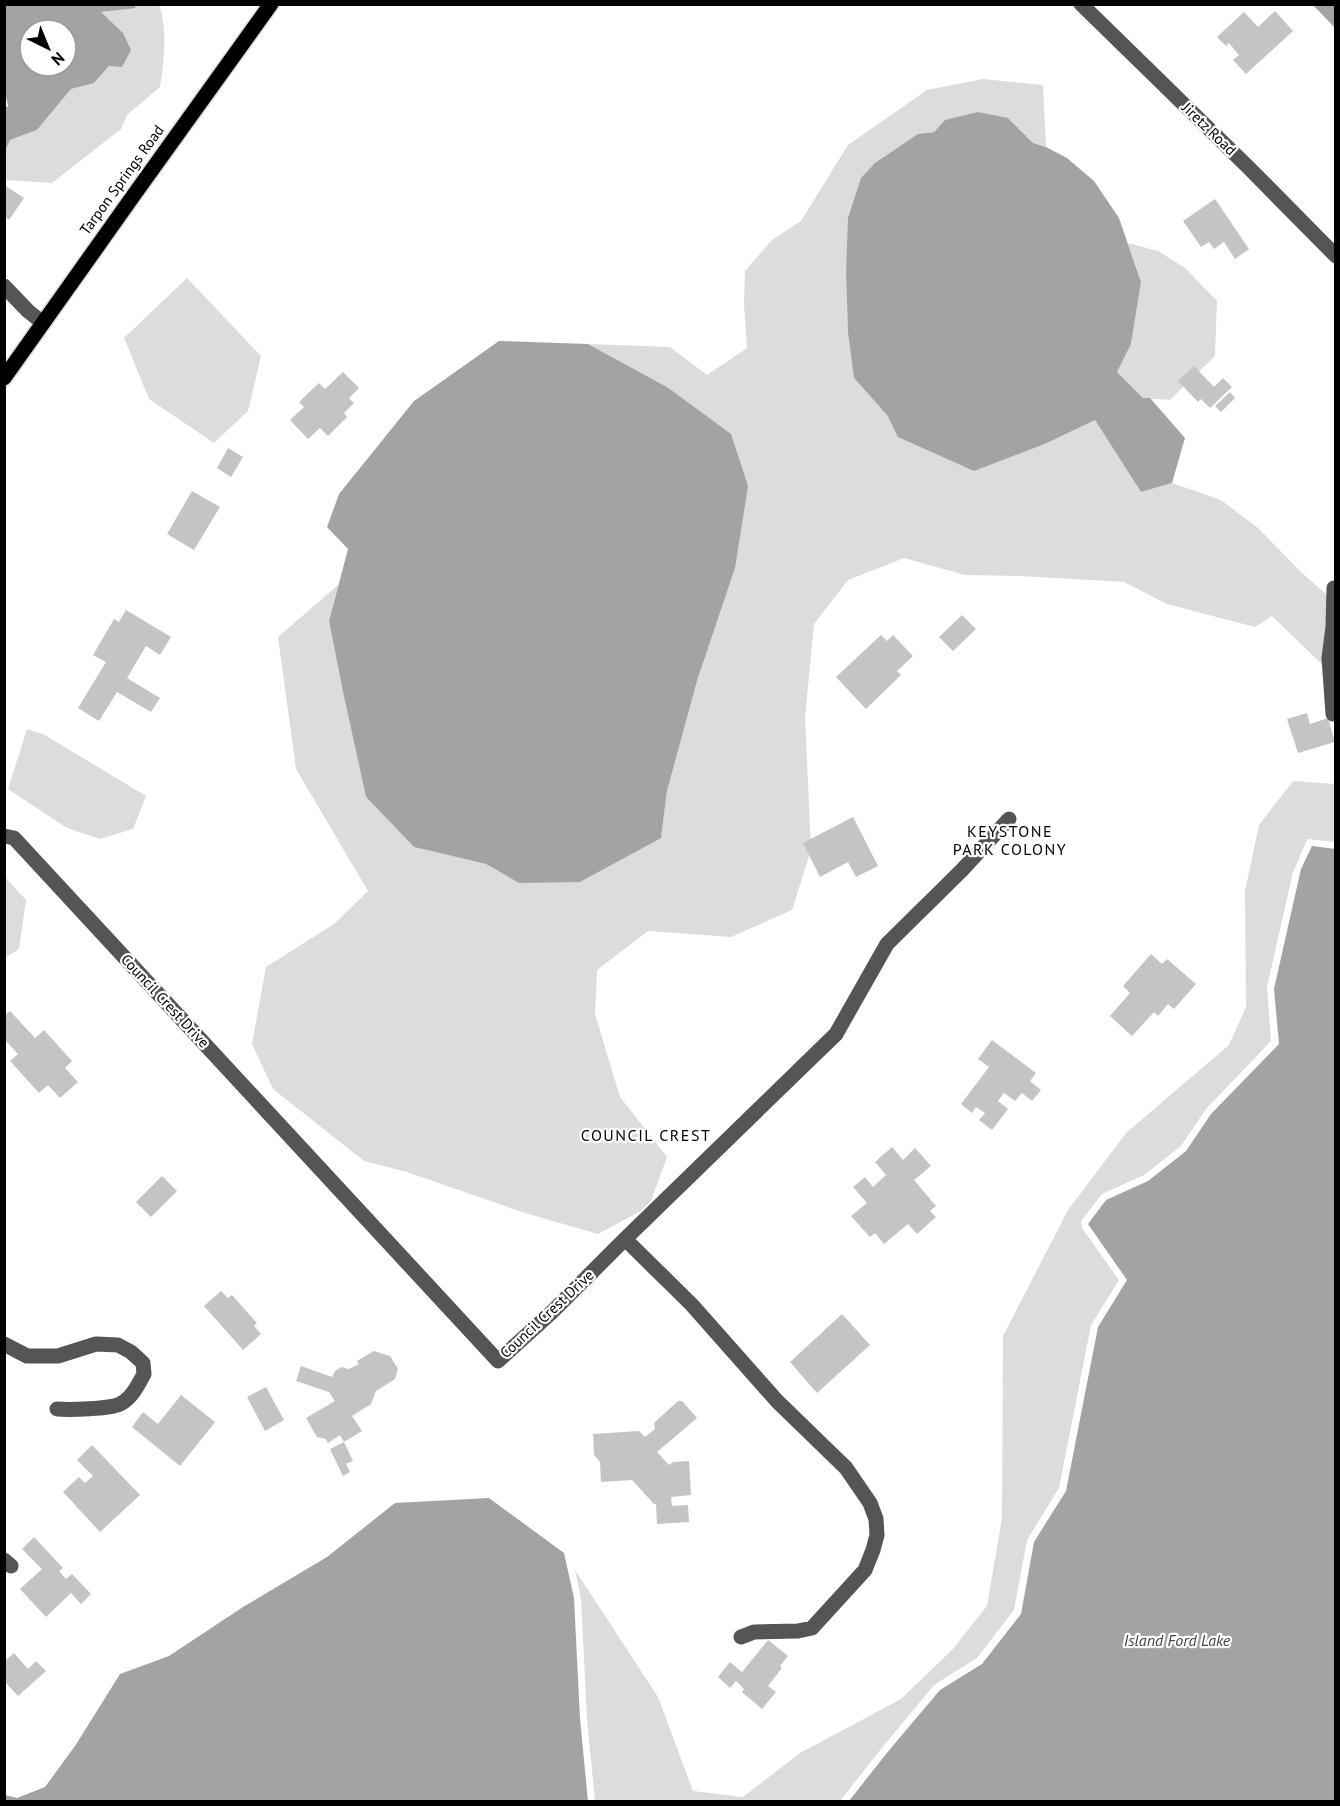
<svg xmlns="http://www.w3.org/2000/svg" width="1340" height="1806" font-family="'PT Sans',sans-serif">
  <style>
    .green { fill: #dcdcdc }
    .water { fill: #a3a3a3; fill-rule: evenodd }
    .building { fill: #c4c4c4 }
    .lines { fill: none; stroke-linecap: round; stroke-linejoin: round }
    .major-casing { stroke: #dbdbdb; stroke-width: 18 }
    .minor { stroke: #555; stroke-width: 15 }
    .major { stroke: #000; stroke-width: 15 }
    .labels { text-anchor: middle; stroke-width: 4.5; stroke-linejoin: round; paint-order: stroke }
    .street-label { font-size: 15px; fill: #000; stroke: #fff }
    .neighbourhood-label { font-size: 16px; letter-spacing: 1.5px; fill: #000; stroke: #fff }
    .water-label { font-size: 16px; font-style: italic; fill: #444; stroke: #fff }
  </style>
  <rect width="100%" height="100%" fill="#fff"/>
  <!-- green -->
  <path class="green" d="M133 5H159C168 30 164 61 160 87L127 115 121 129 52 183 5 180 4 151 10 140 37 130 71 89 94 83 109 66 123 33 100 12 136 7Z
    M983 79 1043 85 1046 147 1033 143 1008 118 945 120 934 132 918 134 846 273 848 333 854 378 887 415 898 437 1047 443 1095 420 1141 492 1172 483 1221 500 1258 528 1301 572 1335 602V677L1272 616 1255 627 1167 604 1124 582 1020 576 965 575 904 558 848 580 814 624 805 717 811 850 792 910 731 937 648 931 597 970 595 1014 620 1097 667 1157 651 1201 641 1211 598 1234 522 1212 407 1172 364 1161 273 1089 252 1044 266 967 334 924 368 891 296 769 278 637 338 585 329 621 343 692 366 797 414 847 486 864 519 883 661 838 667 791 697 681 735 568 667 387 588 344 670 347 707 375 747 348 744 304 745 271 772 240 801 221 848 145 927 90Z
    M1128 243 1158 251 1185 268 1217 301 1215 356 1170 400 1143 398 1117 372 1131 344 1141 282Z
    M187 278 261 356 248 411 214 443 149 399 124 338Z
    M27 729 43 734 146 796 133 829 100 839 67 828 8 789Z
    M1293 781 1335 784V842L1308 839 1306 842 1293 872 1267 987 1271 1041 1206 1109 1181 1146 1144 1175 1102 1194 1081 1221 1082 1228 1119 1280 1091 1325 1059 1488 1027 1540 1014 1610 977 1658 934 1685 881 1749 840 1801H595L587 1719 581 1598 575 1570 658 1697 693 1791 743 1797 800 1753 901 1699 952 1650 987 1606 1002 1518 1003 1336 1068 1210 1126 1133 1229 1045 1246 1007 1245 891 1259 825Z
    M5 877 26 900 19 949 5 958Z"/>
  <!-- water -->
  <path class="water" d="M5 4H133L136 8 101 12 123 33 131 50 122 67 109 66 94 83 71 89 37 130 10 140 5 151V108L8 106 4 88ZM30 30H66V66H30Z
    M1313 5H1335V28Z
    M978 112 1008 118 1033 143 1046 147 1067 158 1094 181 1119 218 1141 282 1131 344 1117 372 1143 398H1150L1185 438 1172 483 1141 492 1095 420 1047 443 974 471 898 437 887 415 854 378 848 333 846 273 848 218 861 178 875 163 918 134 934 132 945 120Z
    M499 341 588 344 667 387 731 434 748 486 735 568 697 681 667 791 661 838 580 882 519 883 486 864 414 847 366 797 343 692 329 621 348 549 327 527 339 494 414 401Z
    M1312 846 1336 849 1335 1801H849L886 1754 940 1690 982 1664 1021 1614 1034 1542 1066 1491 1098 1327 1127 1280 1088 1224 1106 1200 1148 1181 1186 1151 1211 1114 1279 1044 1274 989 1301 869Z
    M489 1498 564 1553 574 1598 580 1719 588 1801H5V1795L17 1798 45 1787 75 1746 120 1674 169 1656 243 1607 327 1557 395 1503Z"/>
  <!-- building -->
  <path class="building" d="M1275 11 1293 31 1246 74 1233 60 1239 55 1229 43 1226 46 1217 37 1244 12 1258 27Z
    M4 185 24 198 9 220 4 216Z
    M1215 199 1249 249 1235 259 1224 242 1214 249 1209 242 1201 247 1183 221Z
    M1194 366 1214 387 1223 378 1232 387 1210 408 1201 399 1198 402 1178 381Z
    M343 372 359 388 349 398 354 403 344 413 347 417 328 436 320 428 308 439 290 420 304 407 299 402 319 383 325 389Z
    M1230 392 1235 398 1221 412 1215 406Z
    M228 448 243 457 231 477 217 468Z
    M192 491 220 507 194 550 167 534Z
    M126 610 171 637 160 655 146 646 127 678 160 698 151 712 117 692 99 721 78 708 106 662 93 655 114 619 119 622Z
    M962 615 976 629 953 651 939 637Z
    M881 635 887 641 893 635 913 656 897 671 901 675 866 709 836 677Z
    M1307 713 1310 724 1328 718 1335 742 1298 753 1287 719Z
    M853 817 878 866 856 877 848 862 820 877 803 843Z
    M1151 954 1162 964 1167 959 1196 984 1174 1009 1168 1004 1158 1016 1154 1012 1132 1036 1110 1016 1130 993 1123 986Z
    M10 1011 35 1038 44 1030 72 1061 65 1068 78 1082 60 1098 48 1085 39 1093 10 1061 18 1054 4 1039V1016Z
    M992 1040 1036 1073 1030 1081 1041 1090 1032 1101 1022 1093 1015 1101 1004 1093 998 1101 1008 1109 992 1130 979 1120 985 1113 976 1107 972 1113 961 1104 989 1067 978 1059Z
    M892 1147 903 1160 915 1148 931 1166 914 1180 936 1206 930 1211 936 1217 917 1234 908 1224 884 1244 875 1233 870 1237 851 1216 867 1203 853 1187 865 1177 873 1187 886 1175 875 1162Z
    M162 1176 177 1191 151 1217 136 1202Z
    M221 1291 228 1298 232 1295 257 1323 254 1326 261 1334 243 1350 204 1306Z
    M842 1314 870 1345 817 1393 790 1362Z
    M374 1351 390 1356 398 1369 395 1379 376 1391 371 1404 352 1416 362 1431 344 1442 340 1435 328 1443 326 1439 317 1437 306 1418 335 1401 329 1392 296 1381 301 1366 332 1377 335 1371 341 1367 349 1369 359 1364 357 1361Z
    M266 1387 284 1420 265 1431 247 1397Z
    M181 1395 215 1422 180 1466 132 1427 143 1412 158 1424Z
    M678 1401H682L697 1418 657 1452 669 1465 673 1462 689 1461 691 1495 671 1497 672 1506 688 1505 689 1522 657 1524 656 1504H654L632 1480 601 1482 600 1462 594 1455 593 1434 639 1431 645 1437 655 1429 654 1423Z
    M344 1442 353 1461 346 1464 350 1472 343 1476 330 1449Z
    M92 1445 140 1495 100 1532 63 1492 79 1477 85 1483 93 1476 77 1460Z
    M34 1537 63 1568 59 1571 66 1579 72 1574 91 1594 81 1604 71 1593 46 1617 20 1589 42 1569 22 1549Z
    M768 1640 788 1656 780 1666 782 1668 768 1686 776 1692 762 1709 742 1692 744 1689 736 1681 730 1688 718 1677 730 1662 742 1672Z
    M14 1653 28 1669 36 1661 46 1671 18 1696 4 1681V1662Z"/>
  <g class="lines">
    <!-- major casing -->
    <g class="major-casing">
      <path id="major" d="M4 378 136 192 271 4"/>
    </g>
    <!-- minor -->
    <path class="minor" d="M1081 4 1249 168 1336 256
      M4 286 28 311 43 323
      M1333 714 1329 658 1333 627 1334 588
      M4 836 14 838 498 1361 552 1312 625 1239 836 1034 887 944 962 870 1009 819
      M625 1239 692 1305 777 1401 846 1468 870 1503 876 1519 877 1535 873 1550 865 1570 812 1628 798 1631 754 1632 741 1637
      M4 1344 27 1356H58L96 1344 118 1345 131 1352 143 1363 144 1374C138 1385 132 1398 120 1404 110 1409 69 1410 57 1409
      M4 1560 11 1566"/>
    <!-- major -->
    <use href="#major" class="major"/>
  </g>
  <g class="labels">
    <!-- street labels -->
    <g class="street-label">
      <text transform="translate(1209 129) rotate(44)" y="5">Jiretz Road</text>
      <text transform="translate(122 180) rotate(-54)" y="5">Tarpon Springs Road</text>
      <text transform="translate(165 1001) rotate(47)" y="5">Council Crest Drive</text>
      <text transform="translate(547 1314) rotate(-43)" y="5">Council Crest Drive</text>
    </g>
    <!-- neighbourhood labels -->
    <g class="neighbourhood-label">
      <text x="1010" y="837">KEYSTONE<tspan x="1010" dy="18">PARK COLONY</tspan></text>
      <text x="646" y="1141">COUNCIL CREST</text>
    </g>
    <!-- water labels -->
    <g class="water-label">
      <text x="1177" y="1646">Island Ford Lake</text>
    </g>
  </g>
  <!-- border -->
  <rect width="1340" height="1806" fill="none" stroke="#000000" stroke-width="12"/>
  <!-- north arrow -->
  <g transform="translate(48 48) rotate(137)"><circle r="28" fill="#ffffff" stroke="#999999" stroke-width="1.5"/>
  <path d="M0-4.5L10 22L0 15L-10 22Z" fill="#000000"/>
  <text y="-9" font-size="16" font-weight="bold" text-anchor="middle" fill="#000000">N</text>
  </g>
</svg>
